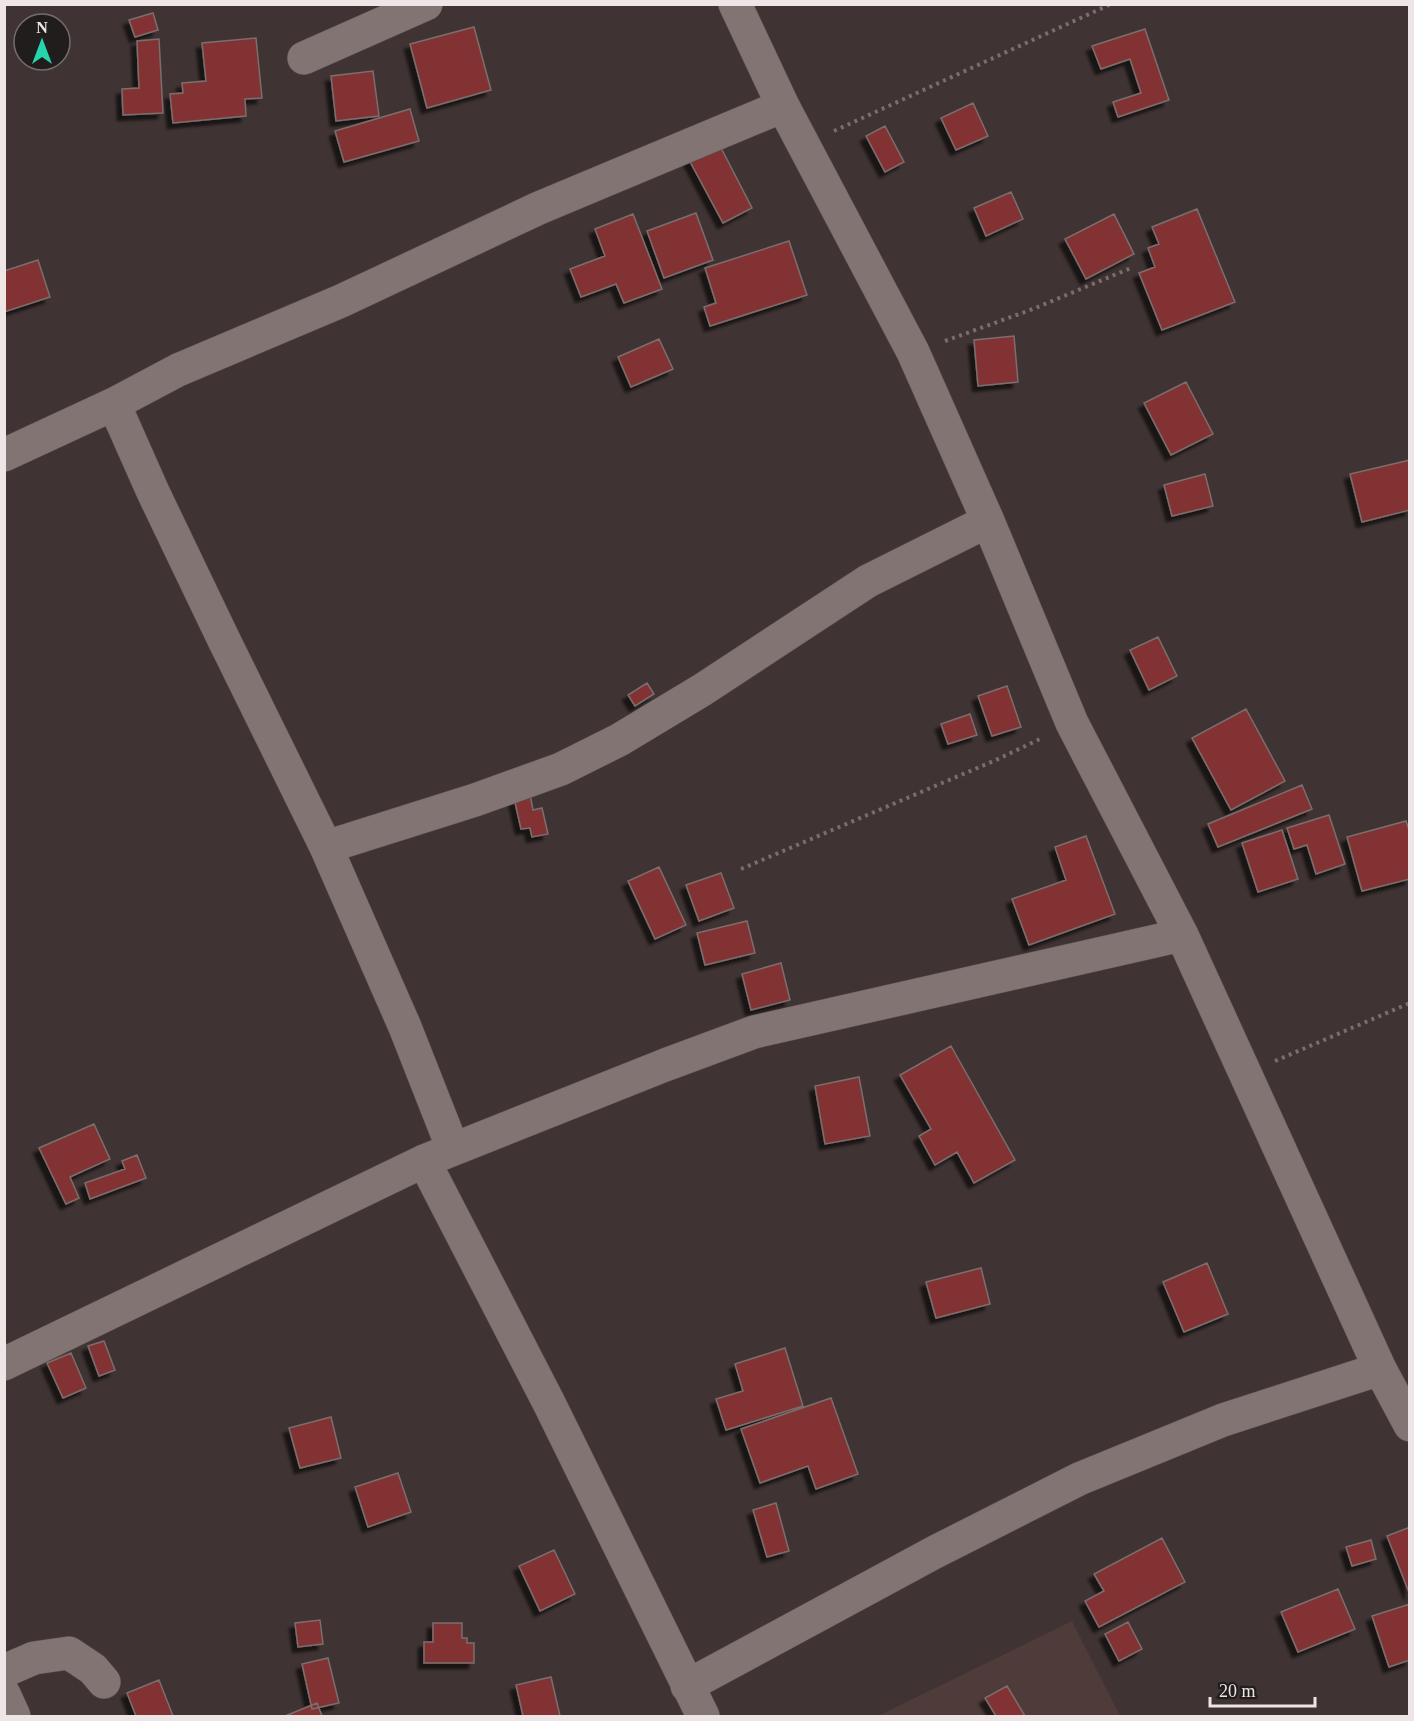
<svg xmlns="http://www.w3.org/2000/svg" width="1414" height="1721" font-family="Georgia,serif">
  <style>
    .built { fill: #4e3b3a }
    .building { fill: #823333; stroke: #7b6e6d; stroke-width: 1.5; filter: url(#shadow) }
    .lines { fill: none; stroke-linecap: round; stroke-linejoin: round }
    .street-casing { stroke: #5a5150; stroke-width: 34 }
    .path { stroke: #786e6d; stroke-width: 4; stroke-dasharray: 3 4.5; stroke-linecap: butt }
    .street { stroke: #817473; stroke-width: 33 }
  </style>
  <defs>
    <filter id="shadow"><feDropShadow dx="-5.5" dy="5.5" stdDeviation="1.5" flood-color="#0009"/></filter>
  </defs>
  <rect width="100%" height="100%" fill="#3f3433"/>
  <!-- built -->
  <path class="built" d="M1072 1621 1120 1716H878Z"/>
  <!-- building -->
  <path class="building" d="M153 13 158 30 135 37 129 20Z
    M474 27 491 90 427 108 410 44Z
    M1145 29 1169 100 1118 117 1113 102 1141 93 1130 59 1101 69 1092 46Z
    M256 38 262 98 245 99 246 116 173 123 170 94 183 93 182 83 206 81 202 43Z
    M159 39 163 113 123 115 122 89 139 88 137 41Z
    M373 71 379 116 336 121 331 76Z
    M973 103 988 136 956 150 941 118Z
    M410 109 419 141 344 162 335 131Z
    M885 126 904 162 885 172 866 136Z
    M717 140 752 208 723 223 687 156Z
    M1011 192 1023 219 986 236 974 208Z
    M1197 209 1235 302 1162 330 1139 273 1155 267 1148 248 1159 244 1152 227Z
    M696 213 713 260 664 278 647 231Z
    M633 214 662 289 624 303 616 284 581 297 570 269 605 256 595 229Z
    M1114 214 1134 254 1086 279 1065 239Z
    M789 241 807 295 710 326 704 307 716 303 705 268Z
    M38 260 50 297 4 312V271Z
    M1014 336 1018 382 978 386 974 340Z
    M659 339 673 369 631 387 618 357Z
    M1186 382 1213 434 1171 455 1144 403Z
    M1410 460V510L1362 522 1350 474Z
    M1205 474 1213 506 1172 516 1164 485Z
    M1158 637 1177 676 1149 690 1130 650Z
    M647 683 654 694 635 706 628 695Z
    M1007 686 1021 727 992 736 978 696Z
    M1246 709 1285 781 1231 810 1192 738Z
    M970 714 977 735 948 744 941 724Z
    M1302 785 1312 809 1218 847 1208 824Z
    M530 794 533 810 542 808 548 834 532 837 530 828 521 829 514 798Z
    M1329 815 1345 864 1316 874 1307 845 1294 849 1287 828Z
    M1406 821 1410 833V879L1362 891 1347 837Z
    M1282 830 1298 879 1258 892 1242 843Z
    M1086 836 1115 914 1029 945 1012 899 1066 880 1055 847Z
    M659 867 686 925 655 939 628 881Z
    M721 873 734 908 699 921 686 885Z
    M747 921 755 953 705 965 697 933Z
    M781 963 790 1000 751 1010 742 974Z
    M951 1046 1015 1160 974 1183 957 1152 935 1165 919 1136 931 1129 900 1075Z
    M859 1077 870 1136 825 1144 815 1086Z
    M94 1124 110 1159 70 1177 79 1198 66 1204 39 1148Z
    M137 1155 146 1178 90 1199 85 1183 125 1169 122 1161Z
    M1207 1263 1228 1314 1184 1332 1163 1282Z
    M981 1268 990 1304 936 1318 926 1282Z
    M104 1341 115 1370 99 1376 88 1346Z
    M785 1348 803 1406 726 1430 716 1399 743 1391 735 1364Z
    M71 1353 86 1388 63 1398 47 1363Z
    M831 1398 858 1474 816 1489 808 1466 760 1483 741 1429Z
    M331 1417 341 1458 300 1468 289 1428Z
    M398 1473 411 1512 368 1527 355 1487Z
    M776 1503 789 1551 767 1557 753 1510Z
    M1410 1527V1595L1387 1536Z
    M1162 1538 1185 1582 1099 1627 1085 1601 1104 1591 1094 1574Z
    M1371 1540 1376 1559 1352 1566 1346 1547Z
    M554 1550 575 1594 540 1611 519 1566Z
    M1338 1589 1355 1629 1298 1652 1281 1612Z
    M1410 1604V1660L1389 1667 1372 1616Z
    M320 1620 323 1644 298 1647 295 1623Z
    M1128 1622 1142 1649 1119 1661 1105 1634Z
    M433 1623H462V1638H467V1643H474V1663H424V1642H433Z
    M328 1658 339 1703 312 1709 302 1664Z
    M551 1677 560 1716H523L516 1685Z
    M159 1680 173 1716H136L127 1693Z
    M1007 1686 1025 1716H996L985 1698Z
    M317 1703 322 1716H285Z"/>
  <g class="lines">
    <!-- street casing -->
    <g class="street-casing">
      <path id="street" d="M735 4 783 106 913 352 988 521 1072 723 1182 935 1380 1369 1410 1425
        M304 58 426 4
        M114 404 153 492 223 638 326 847 405 1027 453 1149
        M4 455 114 404 178 370 341 301 539 208 783 106
        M326 847 475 800 561 769 619 740 702 690 868 581 988 521
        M424 1161 549 1403 703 1716
        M4 1364 424 1161 665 1065 754 1032 1182 935
        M4 1671 34 1658 69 1653 93 1669 104 1682
        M687 1686 935 1552 1079 1479 1223 1420 1380 1369
        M4 1694 14 1716"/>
    </g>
    <!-- path -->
    <path class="path" d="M834 131 1111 4
      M945 341 1033 309 1131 268
      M741 869 996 760 1042 738
      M1275 1061 1410 1003"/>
    <!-- street -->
    <use href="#street" class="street"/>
  </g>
  <!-- border -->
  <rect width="1414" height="1721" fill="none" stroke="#eee6e6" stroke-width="12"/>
  <!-- north arrow -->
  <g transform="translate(42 42)"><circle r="28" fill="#221d1d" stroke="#746d6d" stroke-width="1.5"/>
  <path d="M0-4.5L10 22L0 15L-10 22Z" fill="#25d5ae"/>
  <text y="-9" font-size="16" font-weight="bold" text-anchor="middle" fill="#eee6e6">N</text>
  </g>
  <!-- scale -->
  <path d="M1210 1697v9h105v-9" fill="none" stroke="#eee6e6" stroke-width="3"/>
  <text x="1219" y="1697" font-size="18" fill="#eee6e6" stroke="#221d1d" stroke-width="4.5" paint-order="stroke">20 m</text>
</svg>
